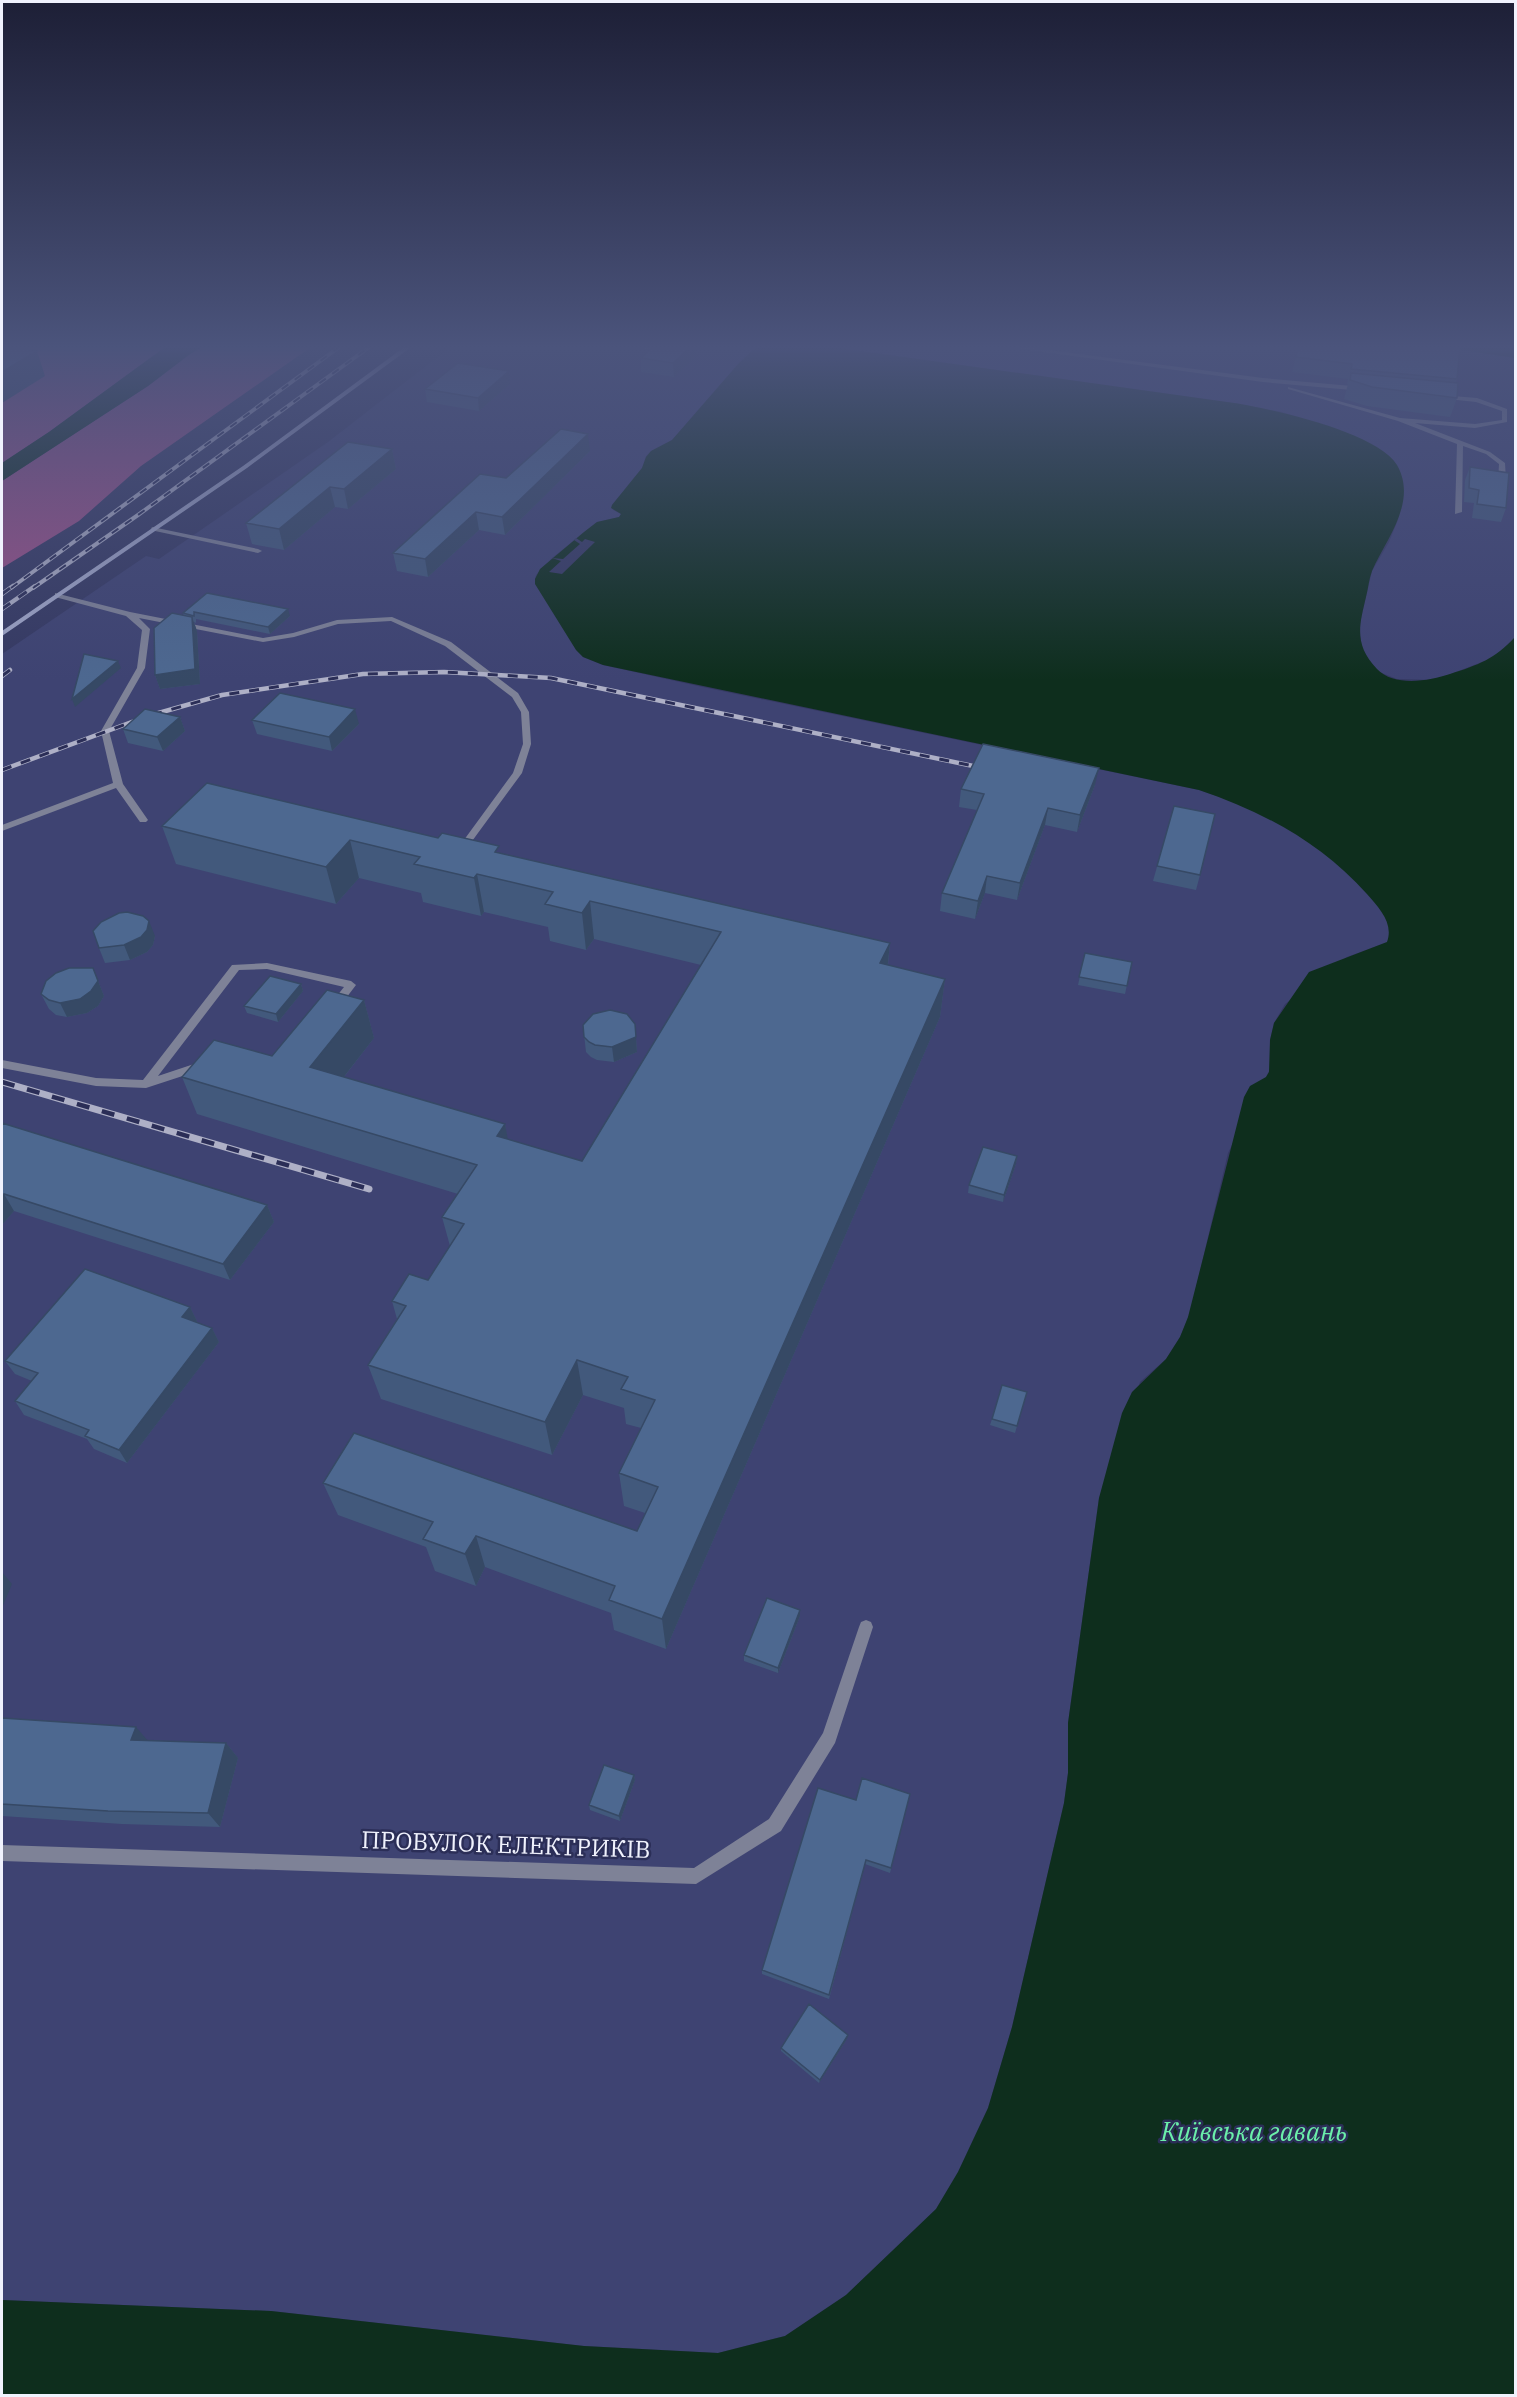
<svg xmlns="http://www.w3.org/2000/svg" width="1517" height="2397" font-family="'IBM Plex Serif',serif">
  <style>
    .built { fill: #3e4372 }
    .forest { fill: #9c5188 }
    .water { fill: #0e2e1d }
    .pier { fill: #353962 }
    .lines { fill: none; stroke-linecap: round; stroke-linejoin: round }
    .lane { fill: #7e8297; fill-rule: evenodd }
    .street { fill: #7e8297; fill-rule: evenodd }
    .secondary { fill: #a2a8c9; fill-rule: evenodd }
    .rail-far2-casing { stroke: #aeb0c6; stroke-width: 4 }
    .rail-far1-casing { stroke: #aeb0c6; stroke-width: 4.5 }
    .rail-casing { stroke: #aeb0c6; stroke-width: 7 }
    .rail-far2 { stroke: #2b2e57; stroke-width: 2; stroke-dasharray: 8; stroke-linecap: butt }
    .rail-far1 { stroke: #2b2e57; stroke-width: 3; stroke-dasharray: 10; stroke-linecap: butt }
    .rail { stroke: #2b2e57; stroke-width: 4.5; stroke-dasharray: 13; stroke-linecap: butt }
    .wall { fill: #42597c }
    .shaded-wall { fill: #364965 }
    .building { fill: #4d6890; stroke: #364965; stroke-width: 1.5 }
    .labels { text-anchor: middle; stroke-width: 5; stroke-linejoin: round; paint-order: stroke }
    .near-street-label { font-size: 24px; fill: #f0f2fd; stroke: #2b2e57 }
    .near-water-label { font-size: 26px; font-style: italic; fill: #6befaa; stroke: #2b2e57 }
  </style>
  <rect width="100%" height="100%" fill="#353962"/>
  <!-- built -->
  <path class="built" d="M453 345H762L753 350 739 363 672 440 651 451 646 456 642 468 612 505 613 510 621 514 619 517 597 522 552 558 536 575 535 579 550 607 583 657 603 665 698 686 1199 790 1238 803 1287 827 1326 854 1348 873 1377 905 1388 922 1391 934 1388 942 1347 957 1285 1004 1274 1023 1270 1040 1271 1067 1228 1153 1189 1317 1180 1337 1166 1359 1140 1382 1099 1498 1068 1723V1773L1064 1803 1012 2027 988 2108 958 2172 936 2209 846 2295 785 2336 718 2353 584 2346 271 2311 2 2300V654L146 556 159 559 328 442Z
    M818 345H1429L1515 358V637L1495 657 1435 680 1397 679 1379 672 1369 660 1362 648 1359 627 1372 571 1389 542 1398 520 1403 487 1365 442 1337 430 1282 412 1234 403Z"/>
  <!-- forest -->
  <path class="forest" d="M2 345H168L49 432 2 463Z
    M205 345H314L141 466 79 521 2 568V481L148 386 190 354Z"/>
  <!-- water -->
  <path class="water" d="M168 345H205L190 354 148 386 2 481V463L49 432Z
    M762 345H818L1234 403C1272 409 1377 432 1397 465 1418 502 1386 539 1372 571 1369 579 1368 589 1366 597 1359 626 1354 645 1377 669 1394 687 1429 681 1450 674 1478 665 1495 659 1515 637V2395L2 2396V2300L271 2311 584 2346 718 2353 785 2336 846 2295 936 2209 958 2172 988 2108 1012 2027 1064 1803 1068 1773V1723L1099 1498 1122 1413 1132 1392 1166 1359 1180 1337 1188 1317 1244 1097 1250 1086 1266 1077 1269 1072 1270 1040 1274 1023 1309 972 1387 942C1394 923 1379 908 1367 894 1321 843 1264 812 1199 790L603 665 583 657 576 650 535 584V579L540 569 584 532 597 522 619 517 621 514 611 508 612 505 642 468 646 457 651 451 672 440 739 363 753 350Z
    M1429 345H1515V358Z"/>
  <!-- pier -->
  <path class="pier" d="M576 538 582 542 585 539 595 542 562 574 549 572 561 561 552 558 563 559 580 544 574 540Z"/>
  <g class="lines">
    <!-- lane -->
    <path class="lane" d="M623 345H640L670 351 667 353Z
      M992 345H1011L1263 378 1363 387 1366 389 1363 391 1263 382Z
      M1288 387 1400 418 1475 424 1502 420V411L1476 402 1438 398 1437 397 1440 395 1477 398 1507 409V422L1475 428 1415 423 1490 452 1505 463 1506 481 1502 483 1498 481 1499 464 1486 454 1463 446 1462 512 1455 514 1457 444 1398 421 1288 389Z
      M152 527 258 549 262 551 258 553 155 531 151 529Z
      M55 593 130 612 263 638 293 633 337 620 392 617 451 642 518 693 529 712 531 744 522 773 467 848H461V844L513 773 523 744 521 712 512 697 445 646 391 621 338 624 294 637 263 642 139 618 150 629 145 668 109 731 123 784 148 820 146 822H140L116 788 2 831V825L113 783 101 731 137 668 142 630 126 616 55 597Z
      M267 963 351 981 356 985 337 1010 333 1011 328 1007 344 987 267 969 239 970 158 1076 203 1061 209 1065 207 1068 146 1088 96 1086 2 1068V1060L96 1078 143 1080 232 965Z"/>
    <!-- street -->
    <path class="street" d="M866 1620 871 1622 873 1627 835 1743 781 1831 696 1884 2 1861V1845L694 1868 769 1819 823 1733 859 1627 861 1622Z"/>
    <!-- secondary -->
    <path class="secondary" d="M407 345H414L247 468 2 636V631L243 466Z"/>
    <!-- rail-far2 casing -->
    <g class="rail-far2-casing">
      <path id="rail-far2" d="M11 588 342 345
        M33 588 138 515 372 345"/>
    </g>
    <!-- rail-far1 casing -->
    <g class="rail-far1-casing">
      <path id="rail-far1" d="M2 594 13 586
        M2 609 35 586
        M2 676 10 670
        M2 770 148 716 222 695 363 674 444 672 551 678 978 767"/>
    </g>
    <!-- rail casing -->
    <g class="rail-casing">
      <path id="rail" d="M2 1082 369 1189"/>
    </g>
    <!-- rail-far2 -->
    <use href="#rail-far2" class="rail-far2"/>
    <!-- rail-far1 -->
    <use href="#rail-far1" class="rail-far1"/>
    <!-- rail -->
    <use href="#rail" class="rail"/>
  </g>
  <!-- wall -->
  <path class="wall" d="M708 345 674 377 641 372V358Z
    M1299 345 1457 379 1456 383 1457 398 1450 417 1367 406 1344 399 1348 384H1347L1348 379 1292 372Z
    M510 384 479 411 427 402 425 389Z
    M392 449 396 469 348 509 335 507 284 550 252 544 246 523Z
    M590 451 505 535 479 530 428 577 397 571 393 553 506 478Z
    M1470 467 1506 508 1501 522 1472 518 1474 503 1464 502 1465 480Z
    M207 593 290 616 270 634 196 619V623L194 622 197 631 200 684 160 689 155 675 184 616 183 613Z
    M180 717 185 731 163 751 128 743 123 729Z
    M252 720 359 724 332 751 257 734Z
    M207 783 500 853 890 943 888 965 945 979 940 1017 666 1649 614 1630 611 1613 485 1567 476 1586 435 1571 426 1547 338 1515 323 1483 637 1531 645 1513 624 1506 619 1473 641 1428 626 1424 624 1408 583 1395 552 1455 381 1399 368 1365 397 1319 392 1301 428 1280 450 1246 442 1217 458 1194 197 1114 182 1077 272 1056 364 1000 374 1038 344 1077 505 1124 507 1139 582 1161 701 965 594 939 586 950 550 941 548 927 484 912 481 916 423 902 421 893 359 878 336 904 176 864 162 826Z
    M1095 785 1077 832 1045 825 1017 900 985 893 975 919 940 911 942 893 977 810 959 807 961 789Z
    M1174 806 1200 875 1196 890 1153 881Z
    M155 936 153 945 147 952 130 960 105 963 99 948Z
    M1085 953 1132 962 1125 994 1078 985Z
    M93 968 104 996 98 1006 87 1013 67 1017 56 1015 49 1009 41 994Z
    M301 984 303 991 278 1022 247 1013 244 1006Z
    M635 1024 637 1052 614 1062 597 1060 591 1057 586 1052 583 1025Z
    M2 1123 267 1205 274 1222 230 1280 14 1211 2 1225Z
    M1017 1156 1016 1164 1003 1202 968 1193 969 1185Z
    M190 1307 197 1321 196 1323 212 1328 219 1342 127 1463 94 1449 87 1439 24 1415 15 1401 32 1381 15 1374 5 1361Z
    M1027 1392 1015 1433 990 1425 992 1419Z
    M800 1616 778 1673 744 1661V1655Z
    M2 1718 148 1741 226 1743 238 1758 220 1827 122 1824 2 1816Z
    M634 1775 635 1780 620 1821 590 1810 589 1805Z
    M910 1794 890 1873 865 1864 829 1999 762 1974V1970L856 1800Z
    M847 2039 819 2083 781 2051V2048Z"/>
  <!-- shaded-wall -->
  <path class="shaded-wall" d="M693 345H708L674 377 673 363Z
    M37 351 45 376 2 403V372Z
    M509 371 510 384 479 411 478 398Z
    M588 434 590 451 505 535 502 517Z
    M392 449 396 469 348 509 344 489Z
    M330 487 335 507 284 550 279 529Z
    M476 512 479 530 428 577 425 559Z
    M288 609 290 616 270 634 268 627Z
    M192 617 197 631 200 684 160 689 155 675Z
    M118 661 121 668 75 707 72 699Z
    M355 709 359 724 332 751 329 737Z
    M180 717 185 731 163 751 157 737Z
    M1099 768 1095 785 1077 832 1080 815Z
    M1048 808 1045 825 1017 900 1020 883Z
    M350 840 359 878 336 904 326 867Z
    M477 874 484 912 481 916 474 878Z
    M987 876 985 893 975 919 978 901Z
    M590 901 594 939 586 950 582 913Z
    M149 921 155 936 153 945 147 952 130 960 124 945Z
    M890 943 886 981 880 963Z
    M93 968 104 996 98 1006 87 1013 67 1017 60 1003Z
    M945 979 940 1017 666 1649 662 1619Z
    M301 984 303 991 278 1022 276 1014Z
    M364 1000 374 1038 322 1105 310 1067Z
    M635 1024 637 1052 614 1062 612 1047Z
    M505 1124 512 1161 497 1136Z
    M1017 1156 1016 1164 1003 1202 1004 1195Z
    M4 1194 14 1211 2 1225V1197Z
    M267 1205 274 1222 230 1280 223 1264Z
    M190 1307 197 1321 189 1331 182 1317Z
    M212 1328 219 1342 127 1463 119 1450Z
    M577 1360 583 1395 552 1455 545 1422Z
    M476 1536 485 1567 476 1586 465 1554Z
    M2 1572 12 1584 2 1608Z
    M800 1610V1616L778 1673V1668Z
    M136 1727 149 1742 131 1740Z
    M226 1743 238 1758 220 1827 208 1813Z
    M634 1775 635 1780 620 1821 619 1816Z
    M848 2035 847 2039 819 2083 820 2080Z"/>
  <!-- building -->
  <path class="building" d="M2 345 37 351 2 372Z
    M655 345H693L673 363 641 358Z
    M1299 345H1445L1460 347 1457 379 1351 369 1352 364 1296 357Z
    M458 363 509 371 478 398 425 389Z
    M1351 373 1458 383 1457 398 1372 387 1350 380Z
    M561 429 588 434 502 517 476 512 425 559 393 553 480 474 506 478Z
    M348 442 392 449 344 489 330 487 279 529 246 523Z
    M1470 467 1509 473 1506 508 1477 504 1479 490 1469 488Z
    M207 593 288 609 268 627 194 612V616L183 613Z
    M172 613 192 617 195 669 155 675 154 628Z
    M84 654 118 661 72 699Z
    M280 693 355 709 329 737 252 720Z
    M145 709 180 717 157 737 123 729Z
    M983 744 1099 768 1080 815 1048 808 1020 883 987 876 978 901 942 893 984 794 961 789Z
    M207 783 438 838 442 833 499 846 495 852 890 943 880 963 945 979 662 1619 609 1600 615 1586 476 1536 465 1554 423 1539 433 1522 323 1483 354 1433 637 1531 658 1487 619 1473 655 1400 621 1389 628 1377 577 1360 545 1422 368 1365 406 1306 392 1301 409 1274 428 1280 464 1224 442 1217 477 1165 182 1077 214 1040 272 1056 327 990 364 1000 310 1067 505 1124 497 1136 582 1161 721 932 590 901 582 913 545 904 553 892 477 874 474 878 414 864 420 857 350 840 326 867 162 826Z
    M1174 806 1215 814 1200 875 1157 866Z
    M127 912 143 916 149 921 147 930 141 937 124 945 99 948 93 931 101 922 119 913Z
    M1085 953 1132 962 1127 986 1079 977Z
    M69 968H93L98 981 91 991 80 999 60 1003 49 1000 41 994 46 981 56 973Z
    M270 976 301 984 276 1014 244 1006Z
    M610 1010 627 1014 635 1024 636 1037 612 1047 595 1045 589 1042 584 1037 583 1025 593 1014Z
    M2 1123 267 1205 223 1264 4 1194 2 1197Z
    M983 1147 1017 1156 1004 1195 969 1185Z
    M85 1269 190 1307 182 1317 212 1328 119 1450 85 1436 89 1430 15 1401 38 1373 5 1361Z
    M1002 1385 1027 1392 1017 1426 992 1419Z
    M767 1598 800 1610 778 1668 744 1655Z
    M2 1718 136 1727 131 1740 226 1743 208 1813 108 1811 2 1804Z
    M604 1765 634 1775 619 1816 589 1805Z
    M862 1778 910 1794 891 1868 866 1860 829 1995 762 1970 818 1788 856 1800Z
    M809 2004 848 2035 820 2080 781 2048Z"/>
  <!-- sky -->
  <linearGradient id="sky" x2="0" y2="1"><stop stop-color="#1d1f36"/><stop offset="0.51" stop-color="#4b547c"/><stop offset="1" stop-color="#4b547c" stop-opacity="0"/></linearGradient>
  <rect width="1517" height="681" fill="url(#sky)"/>
  <g class="labels">
    <!-- near-street labels -->
    <g class="near-street-label">
      <text transform="translate(506 1845) rotate(2)" y="8">ПРОВУЛОК ЕЛЕКТРИКІВ</text>
    </g>
    <!-- near-water labels -->
    <g class="near-water-label">
      <text x="1254" y="2141">Київська гавань</text>
    </g>
  </g>
  <!-- border -->
  <rect width="1517" height="2397" fill="none" stroke="#f0f2fd" stroke-width="6"/>
</svg>
